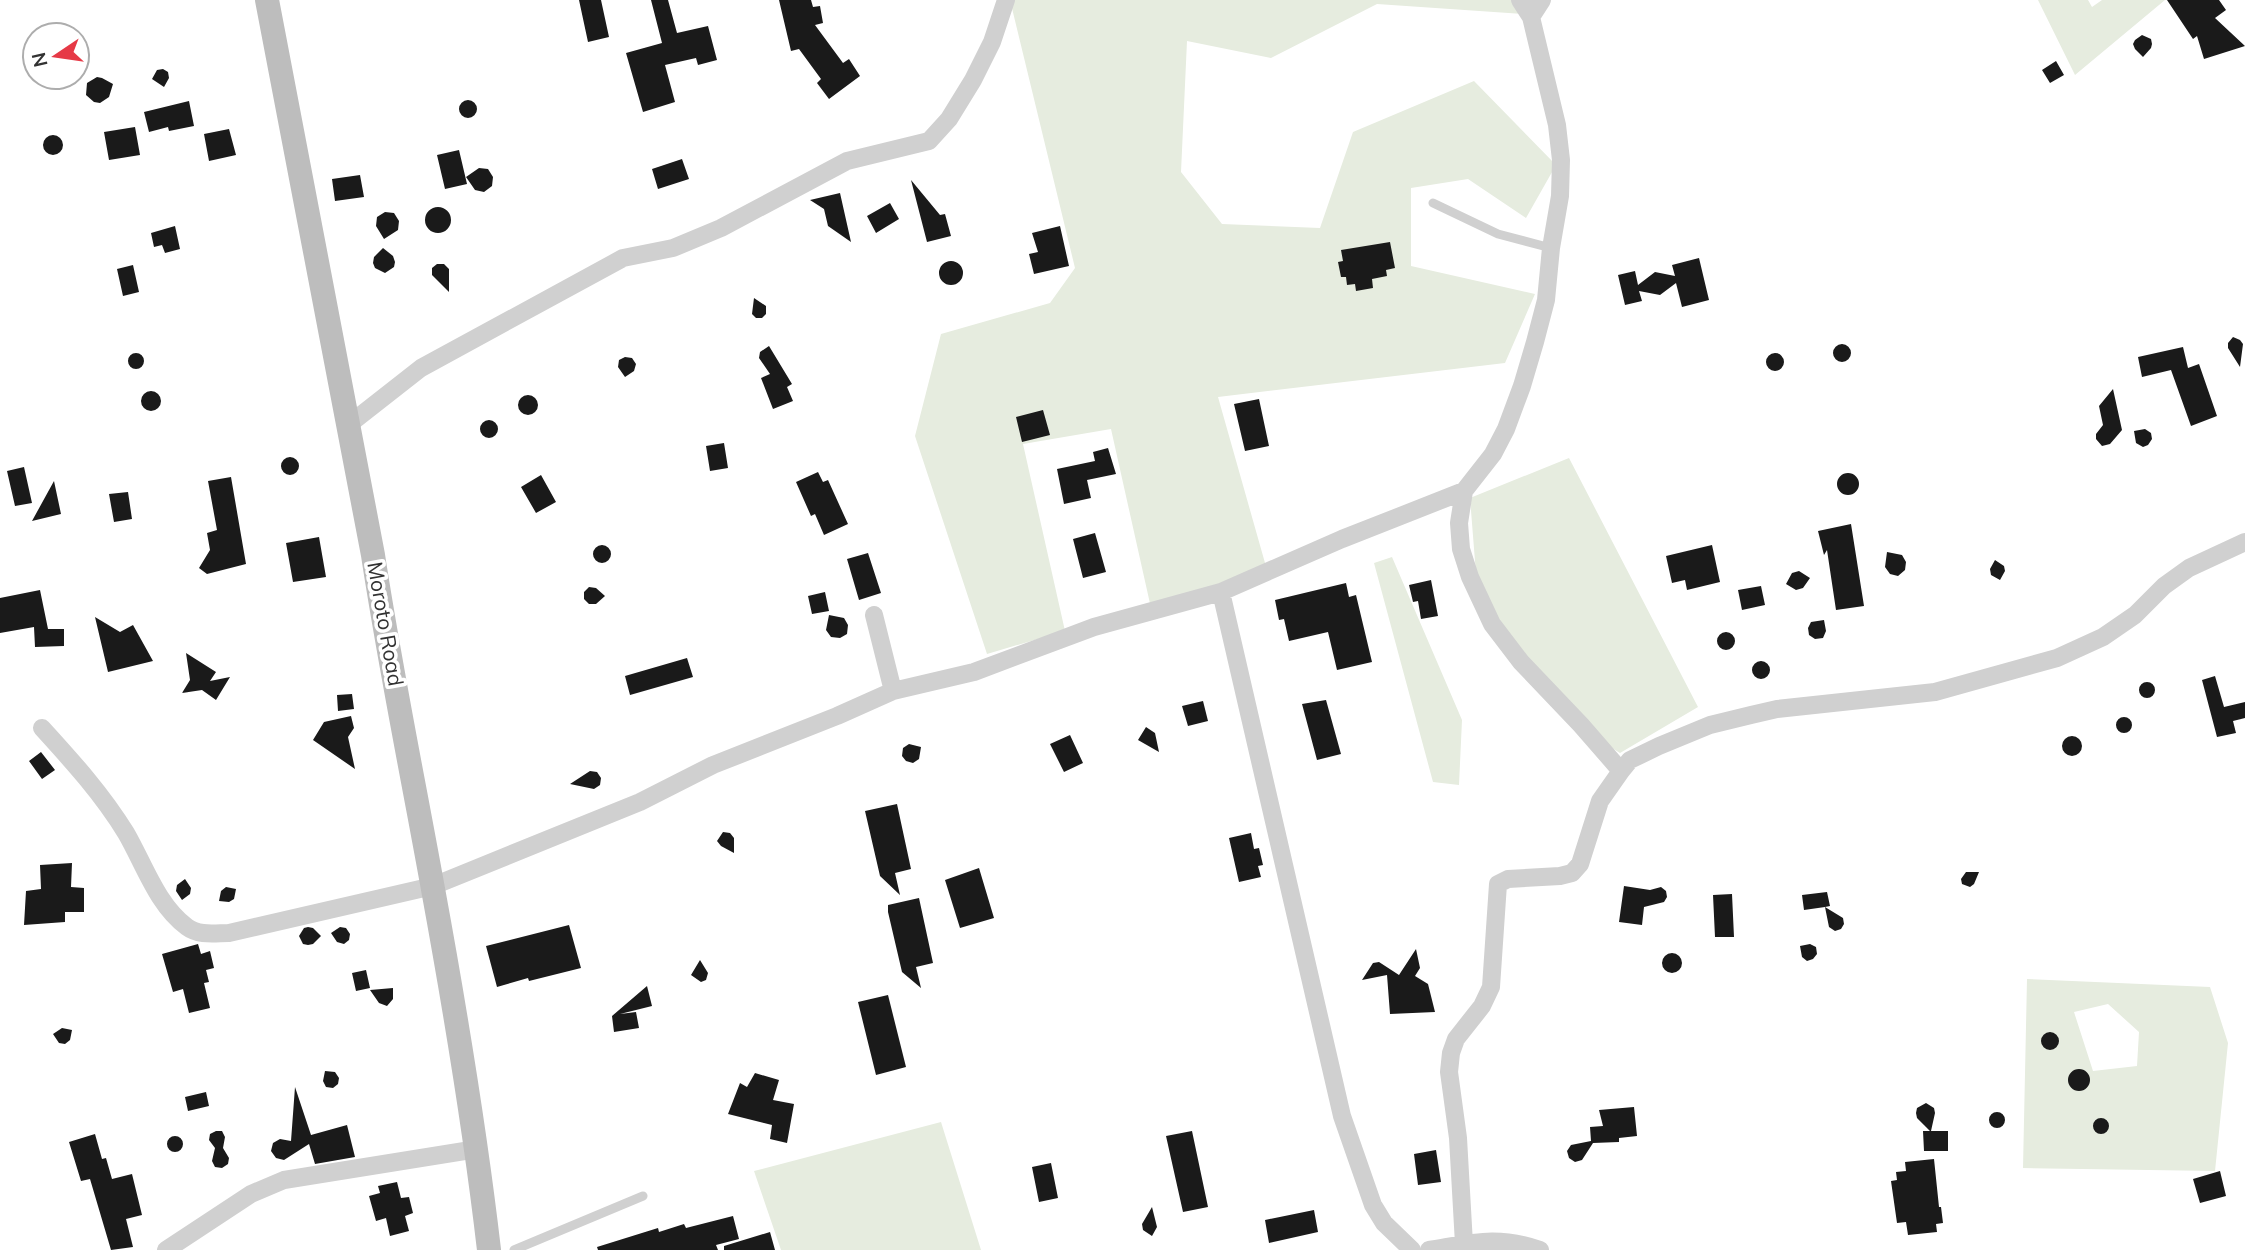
<svg xmlns="http://www.w3.org/2000/svg" width="2245" height="1250" font-family="Mulish,sans-serif">
  <style>
    .green { fill: #e6ecdf; fill-rule: evenodd }
    .building { fill: #1a1a1a }
    .lines { fill: none; stroke-linecap: round; stroke-linejoin: round }
    .lane { stroke: #d0d0d0; stroke-width: 9 }
    .street { stroke: #d0d0d0; stroke-width: 18 }
    .secondary { stroke: #bdbdbd; stroke-width: 24 }
    .labels { text-anchor: middle; stroke-width: 7; stroke-linejoin: round; paint-order: stroke }
    .street-label { font-size: 21px; fill: #333; stroke: #fff }
  </style>
  <rect width="100%" height="100%" fill="#fff"/>
  <!-- green -->
  <path class="green" d="M1010 0H1535L1523 14 1377 4 1271 58 1187 41 1181 172 1222 224 1320 228 1353 132 1474 81 1556 165 1526 218 1468 179 1411 188V266L1535 294 1505 363 1218 397 1267 570 1151 608 1111 429 1023 444 1065 631 987 654 915 436 941 334 1050 303 1075 268Z
    M2038 0H2088L2092 7 2102 0H2165L2075 75Z
    M1569 458 1698 707 1620 753 1562 717 1478 599 1470 498Z
    M1392 557 1462 720 1459 785 1433 782 1374 563Z
    M2027 979 2210 987 2228 1043 2215 1171 2023 1168ZM2108 1004 2139 1032 2137 1066 2093 1071 2074 1012Z
    M941 1122 981 1250H781L754 1171Z"/>
  <!-- building -->
  <path class="building" d="M579 0H601L609 37 588 42Z
    M651 0H668L677 33 708 26 717 60 698 65 696 58 665 65 675 102 643 112 626 53 662 43Z
    M779 0H811L813 7 820 6 823 23 815 25 843 63 849 59 860 76 829 99 817 83 821 79 799 49 791 51Z
    M2167 0H2219L2226 10 2215 18 2245 46 2204 59 2197 36 2193 39Z
    M2142 35 2151 39 2152 44 2151 48 2143 57 2135 49 2133 44 2135 40Z
    M2056 61 2064 75 2050 83 2042 70Z
    M163 69 168 72 169 78 164 87 152 79 157 70Z
    M97 77 102 78 113 84 109 97 100 103 94 102 86 95 87 83Z
    M459 109a9 9 0 1 1 18 0a9 9 0 1 1-18 0Z
    M189 101 194 126 169 131 168 127 149 132 144 112Z
    M135 127 140 155 109 160 104 132Z
    M229 129 236 155 209 161 204 134Z
    M43 145a10 10 0 1 1 20 0a10 10 0 1 1-20 0Z
    M459 150 467 184 445 189 437 155Z
    M682 159 689 179 658 189 652 169Z
    M479 168 488 169 493 177 492 186 484 192 475 190 466 177Z
    M360 175 364 197 335 201 332 179Z
    M911 180 940 215 945 214 951 236 927 242Z
    M840 193 851 242 828 226 824 209 810 200Z
    M890 203 899 219 876 233 867 216Z
    M425 220a13 13 0 1 1 26 0a13 13 0 1 1-26 0Z
    M385 212 394 213 399 221 398 230 384 239 376 226 377 217Z
    M175 226 180 249 165 253 162 245 154 247 151 233Z
    M1060 226 1069 266 1034 274 1029 254 1038 252 1032 233Z
    M1390 242 1395 268 1386 270 1387 276 1372 279 1373 288 1356 291 1355 284 1347 285 1346 277H1341L1338 262 1343 261 1341 250Z
    M383 248 393 256 395 262 394 267 385 273 375 268 373 263 374 257Z
    M1699 258 1709 300 1682 307 1676 283 1660 295 1639 291 1642 301 1625 305 1618 275 1635 271 1638 285 1655 272 1675 276 1672 265Z
    M939 273a12 12 0 1 1 24 0a12 12 0 1 1-24 0Z
    M437 264H444L449 269V292L432 275V268Z
    M133 265 139 292 123 296 117 269Z
    M754 298 766 306V314L762 318H756L752 314Z
    M2233 337 2240 340 2243 344 2240 367 2228 348V343Z
    M1833 353a9 9 0 1 1 18 0a9 9 0 1 1-18 0Z
    M769 346 792 384 787 387 793 401 773 409 761 378 770 374 759 358 760 352Z
    M2183 347 2188 368 2199 364 2217 416 2191 426 2171 370 2142 377 2138 357Z
    M128 361a8 8 0 1 1 16 0a8 8 0 1 1-16 0Z
    M1766 362a9 9 0 1 1 18 0a9 9 0 1 1-18 0Z
    M625 357 632 358 636 364 634 371 625 377 618 367 619 360Z
    M2113 389 2122 430 2110 444 2102 446 2096 439V434L2103 425 2099 406Z
    M141 401a10 10 0 1 1 20 0a10 10 0 1 1-20 0Z
    M518 405a10 10 0 1 1 20 0a10 10 0 1 1-20 0Z
    M1259 399 1269 446 1245 451 1234 404Z
    M1043 410 1050 435 1022 442 1016 417Z
    M480 429a9 9 0 1 1 18 0a9 9 0 1 1-18 0Z
    M2145 429 2151 433 2152 439 2148 445 2143 447 2136 443 2134 431Z
    M724 443 728 468 710 471 706 446Z
    M1108 448 1116 474 1087 480 1091 498 1064 504 1057 469 1095 461 1093 452Z
    M281 466a9 9 0 1 1 18 0a9 9 0 1 1-18 0Z
    M24 467 32 503 15 506 7 471Z
    M818 472 823 482 828 480 848 524 824 535 815 514 811 516 796 482Z
    M1837 484a11 11 0 1 1 22 0a11 11 0 1 1-22 0Z
    M541 475 556 502 536 513 521 487Z
    M231 477 246 564 207 574 199 568 210 550 207 533 217 530 208 481Z
    M54 481 61 514 32 521Z
    M128 492 132 519 114 522 109 494Z
    M1851 524 1864 606 1836 610 1827 550 1824 555 1818 531Z
    M1095 533 1106 572 1083 578 1073 539Z
    M319 537 326 577 293 582 286 543Z
    M1712 545 1720 582 1687 590 1685 580 1672 583 1666 556Z
    M593 554a9 9 0 1 1 18 0a9 9 0 1 1-18 0Z
    M1887 552 1902 555 1906 562 1905 570 1898 576 1890 574 1885 567Z
    M868 553 881 593 859 600 847 559Z
    M1995 560 2004 566 2005 571 2000 580 1991 575 1990 569Z
    M1799 571 1810 578 1803 588 1796 590 1786 584 1792 573Z
    M1431 580 1438 616 1421 619 1418 601 1413 602 1409 585Z
    M1346 583 1349 597 1356 595 1372 662 1337 670 1328 632 1289 641 1284 619 1279 620 1275 600Z
    M1761 586 1765 605 1742 610 1738 590Z
    M589 587 596 588 605 596 596 604H589L584 599V592Z
    M40 590 48 629H64V646L35 647 34 627 0 633V598Z
    M825 592 829 611 812 614 808 596Z
    M829 615 844 618 848 625 847 634 840 638 831 637 826 630Z
    M95 617 120 632 133 625 153 661 108 672Z
    M1824 620 1826 631 1823 638 1815 639 1809 635 1808 628 1811 622Z
    M1717 641a9 9 0 1 1 18 0a9 9 0 1 1-18 0Z
    M186 653 216 672 210 681 230 677 216 700 202 690 182 693 190 680Z
    M687 658 693 677 630 695 625 676Z
    M1752 670a9 9 0 1 1 18 0a9 9 0 1 1-18 0Z
    M2215 676 2224 707 2245 702V718L2233 721 2236 733 2217 737 2202 680Z
    M2139 690a8 8 0 1 1 16 0a8 8 0 1 1-16 0Z
    M352 694 354 709 338 711 337 695Z
    M1326 700 1341 754 1317 760 1302 704Z
    M1203 701 1208 721 1188 726 1182 706Z
    M351 716 354 728 348 737 355 769 313 740 324 722Z
    M2116 725a8 8 0 1 1 16 0a8 8 0 1 1-16 0Z
    M1146 727 1155 733 1159 752 1138 740Z
    M1070 735 1083 763 1064 772 1050 744Z
    M2062 746a10 10 0 1 1 20 0a10 10 0 1 1-20 0Z
    M909 744 921 747 919 759 913 763 906 761 902 756 903 748Z
    M41 752 55 770 42 779 29 761Z
    M590 771 597 772 601 778 600 785 594 789 570 784Z
    M897 804 911 869 895 873 900 895 880 876 865 811Z
    M723 832 730 833 734 838V853L721 846 717 841Z
    M1251 833 1254 849 1259 848 1263 865 1258 866 1261 877 1239 882 1229 838Z
    M72 863 71 887 84 888V912H65V922L24 925 26 891 41 889 40 865Z
    M979 868 994 918 960 928 945 880Z
    M1966 872H1979L1974 884 1970 887 1962 884 1961 879Z
    M185 879 191 888 190 894 182 900 176 891 177 885Z
    M1624 886 1650 890 1661 887 1666 891 1667 897 1664 902 1644 907 1642 925 1619 922Z
    M226 887 236 889 234 899 229 902 219 901 221 891Z
    M1827 892 1830 906 1825 907 1843 918 1844 924 1841 929 1835 931 1829 927 1825 907 1804 910 1802 895Z
    M1732 894 1734 937H1715L1713 895Z
    M919 898 933 963 916 967 921 988 902 972 888 912V905Z
    M569 925 581 968 529 981 528 978 497 987 486 946Z
    M308 927 313 928 321 936 313 944 308 945 303 944 299 936 304 928Z
    M340 927 346 928 350 934 349 940 344 944 337 942 331 933Z
    M198 944 201 954 210 951 214 968 206 970 209 982 204 983 210 1008 189 1013 183 989 173 992 162 954Z
    M1810 944 1816 947 1817 954 1813 959 1807 961 1802 957 1800 946Z
    M1416 949 1420 968 1415 976 1428 984 1435 1012 1390 1014 1387 975 1362 980 1373 963 1379 962 1399 975Z
    M1662 963a10 10 0 1 1 20 0a10 10 0 1 1-20 0Z
    M700 960 708 973 706 980 701 982 691 975Z
    M366 970 370 988 356 991 352 973Z
    M647 986 652 1006 620 1014 636 1012 639 1028 614 1032 612 1016Z
    M393 988V999L387 1006 379 1003 370 990Z
    M888 995 906 1067 876 1075 858 1002Z
    M62 1028 72 1030 70 1040 65 1044 59 1043 53 1034Z
    M2041 1041a9 9 0 1 1 18 0a9 9 0 1 1-18 0Z
    M2068 1080a11 11 0 1 1 22 0a11 11 0 1 1-22 0Z
    M325 1071 335 1072 339 1078 338 1084 333 1088 326 1087 323 1081Z
    M755 1073 779 1080 773 1100 794 1104 787 1143 770 1139 772 1125 728 1114 740 1083 747 1087Z
    M295 1087 311 1135 347 1125 355 1157 315 1164 309 1144 284 1160 276 1158 271 1151 273 1143 280 1139 291 1141Z
    M206 1092 209 1106 188 1111 185 1097Z
    M1926 1103 1934 1108 1935 1113 1931 1131H1948V1151H1924L1923 1131H1930L1917 1118 1916 1113 1917 1108Z
    M1634 1107 1637 1136 1619 1138V1142L1593 1143 1582 1160 1575 1162 1569 1158 1567 1151 1571 1145 1591 1141 1590 1127 1603 1126 1599 1110Z
    M1989 1120a8 8 0 1 1 16 0a8 8 0 1 1-16 0Z
    M2093 1126a8 8 0 1 1 16 0a8 8 0 1 1-16 0Z
    M216 1131H222L225 1137 223 1148 229 1158 228 1164 222 1168 215 1167 212 1161 215 1148 209 1140 210 1134Z
    M1192 1131 1208 1207 1183 1212 1166 1136Z
    M95 1134 102 1159 106 1158 112 1179 132 1174 142 1215 126 1219 133 1247 111 1250 90 1179 81 1181 69 1142Z
    M167 1144a8 8 0 1 1 16 0a8 8 0 1 1-16 0Z
    M1436 1150 1441 1182 1418 1185 1414 1154Z
    M1934 1159 1939 1207H1941L1943 1223 1936 1224 1937 1232 1908 1235 1906 1222 1897 1223 1891 1181 1897 1180 1896 1172 1906 1171 1905 1162Z
    M1051 1163 1058 1198 1039 1202 1032 1167Z
    M2220 1171 2226 1196 2200 1203 2193 1179Z
    M397 1182 401 1198 409 1197 413 1213 405 1216 409 1231 390 1236 386 1218 376 1221 369 1196 380 1193 378 1186Z
    M1152 1207 1157 1227 1152 1236 1143 1230 1142 1224Z
    M1314 1210 1318 1232 1269 1243 1265 1220Z
    M733 1216 739 1239 716 1245 718 1250H598L597 1247 658 1228 659 1232 684 1224 686 1228Z
    M770 1232 775 1250H724V1246Z"/>
  <g class="lines">
    <!-- lane -->
    <path class="lane" d="M1433 203 1498 234 1551 248
      M514 1250 643 1196"/>
    <!-- street -->
    <path class="street" d="M1520 0 1531 17 1557 125 1561 160 1560 196 1551 248 1546 300 1535 342 1522 386 1506 429 1493 454 1464 491 1459 523 1461 549 1470 577 1492 624 1521 662 1581 725 1621 771
      M1531 17 1542 0
      M347 426 421 368 623 258 673 248 721 228 847 161 929 141 949 119 973 80 992 42 1006 0
      M1221 592 1342 539 1464 491
      M874 615 893 691
      M42 728C73 762 102 794 126 833 144 864 157 905 187 927 199 936 215 933 229 933L433 886 640 802 713 765 837 716 893 691 974 672 1094 627 1221 592 1342 1116 1373 1205 1384 1223 1412 1250
      M1464 1244 1458 1138 1449 1072 1451 1053 1456 1039 1482 1006 1491 987 1498 884 1508 879 1560 876 1572 873 1580 864 1600 801 1621 771 1630 760 1659 746 1710 725 1751 715 1777 709 1935 692 2057 658 2103 637 2135 615 2164 586 2189 568 2245 542
      M166 1250 251 1194 284 1180 477 1149
      M1429 1250C1472 1243 1497 1235 1540 1250"/>
    <!-- secondary -->
    <path class="secondary" d="M267 0 373 555C390 667 413 778 433 889 455 1009 475 1129 489 1250"/>
  </g>
  <g class="labels">
    <!-- street labels -->
    <g class="street-label">
      <text transform="translate(385 624) rotate(80)" y="7">Moroto Road</text>
    </g>
  </g>
  <!-- north arrow -->
  <g transform="translate(56 56) rotate(257)"><circle r="33" fill="#ffffff" stroke="#adadad" stroke-width="2"/>
  <path d="M0-5L12 26L0 18L-12 26Z" fill="#e63946"/>
  <text y="-10" font-size="19" font-weight="bold" text-anchor="middle" fill="#333333">N</text>
  </g>
</svg>
